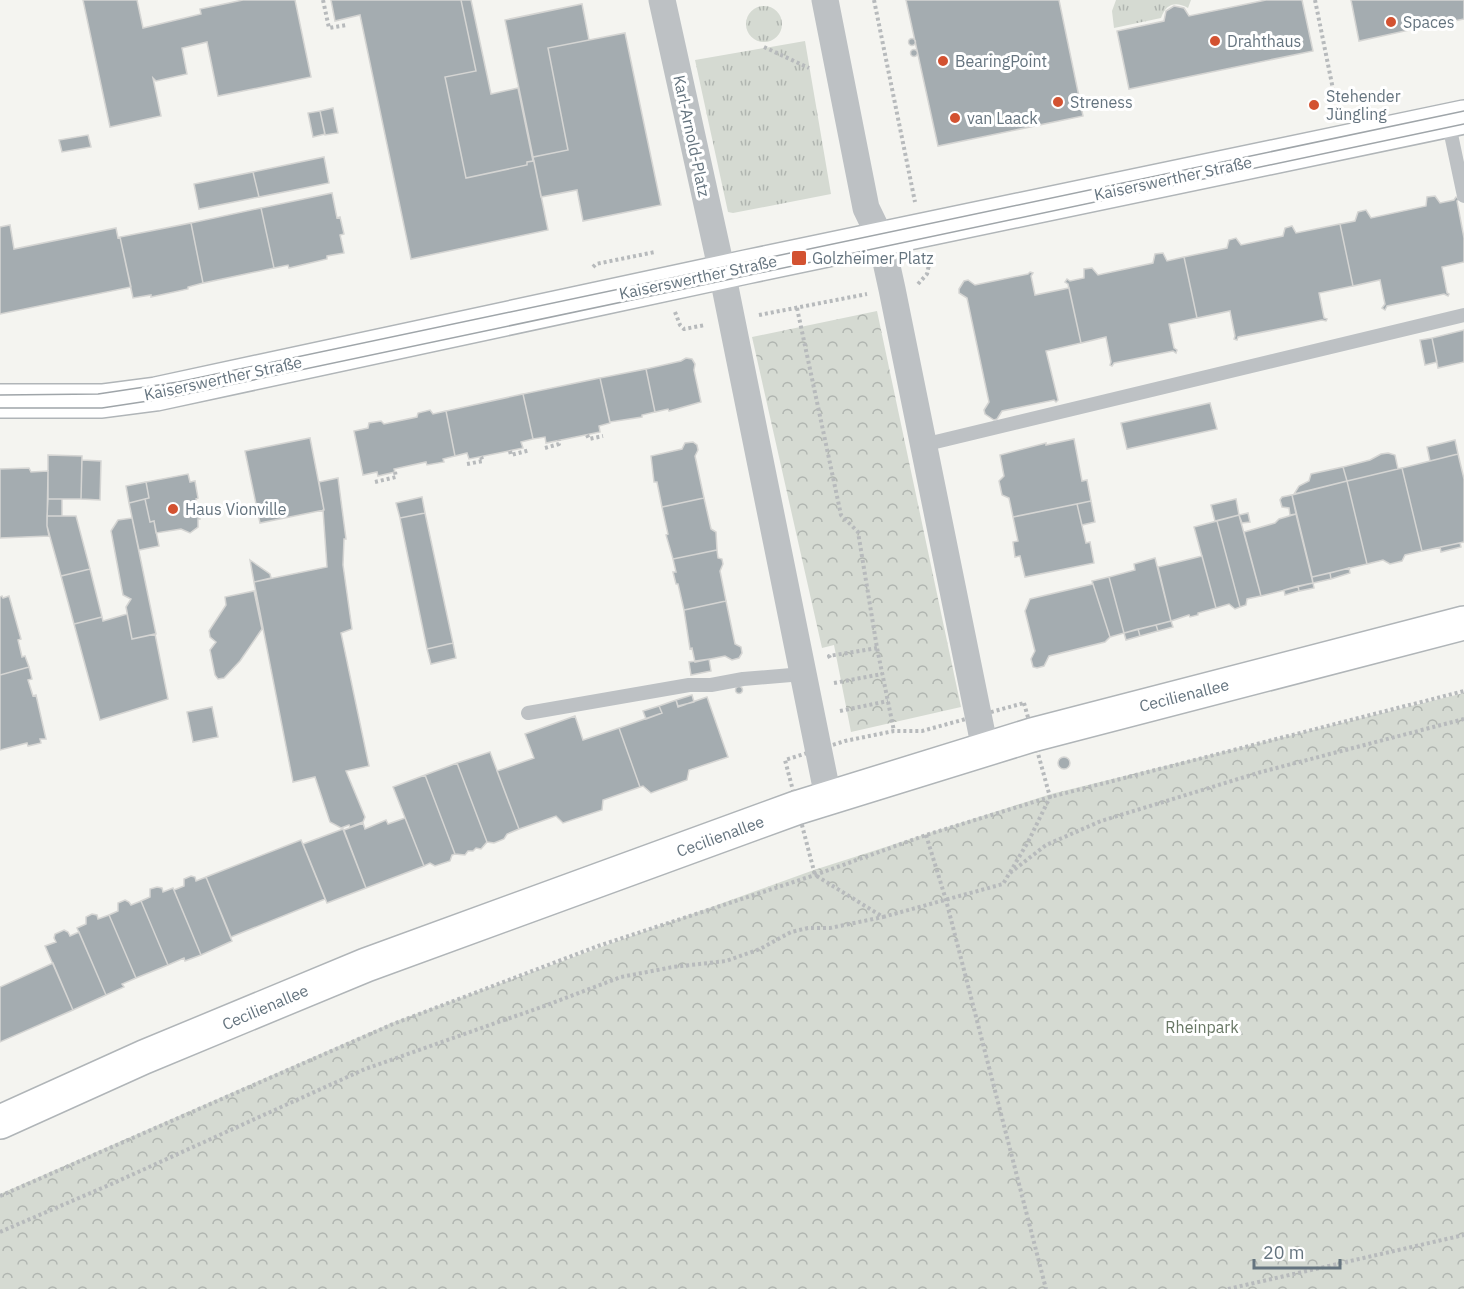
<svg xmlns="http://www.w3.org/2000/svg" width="1464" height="1289" font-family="'IBM Plex Sans',sans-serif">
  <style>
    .grass { fill: url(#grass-tufts) }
    .forest { fill: url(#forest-crowns) }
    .building { fill: #a4acb0; stroke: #d5d5d3; stroke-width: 1.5 }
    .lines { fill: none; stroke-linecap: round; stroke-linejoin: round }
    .secondary-casing { stroke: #b0b5b8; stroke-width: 36 }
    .path { stroke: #b7babc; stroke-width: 4; stroke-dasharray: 3 3; stroke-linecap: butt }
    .lane { stroke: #bdc1c4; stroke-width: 14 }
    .street { stroke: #bdc1c4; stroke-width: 27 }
    .secondary { stroke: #fff; stroke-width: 33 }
    .tram { stroke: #9fa5a9; stroke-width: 1.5 }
    .poi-dot { fill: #d35231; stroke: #fff; stroke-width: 2 }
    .labels { text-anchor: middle; stroke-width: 6; stroke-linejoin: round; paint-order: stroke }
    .poi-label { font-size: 16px; fill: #65747f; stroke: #fff; text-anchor: start }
    .street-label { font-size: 16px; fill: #65747f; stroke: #fff }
    .park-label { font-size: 16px; fill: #687764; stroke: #fff }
  </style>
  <defs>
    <pattern id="grass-tufts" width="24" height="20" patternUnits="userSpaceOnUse" patternTransform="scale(1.5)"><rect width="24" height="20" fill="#d5dad2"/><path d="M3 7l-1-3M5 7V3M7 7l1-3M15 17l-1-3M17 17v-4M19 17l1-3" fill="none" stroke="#b0b5b0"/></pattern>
    <pattern id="forest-crowns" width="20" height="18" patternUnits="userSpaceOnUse" patternTransform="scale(1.5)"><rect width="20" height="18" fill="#d5dad2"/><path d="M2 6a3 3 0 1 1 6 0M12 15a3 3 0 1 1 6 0" fill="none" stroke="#b0b5b0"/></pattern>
  </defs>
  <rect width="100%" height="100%" fill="#f4f4f0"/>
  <!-- grass -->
  <path class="grass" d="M1116 0H1191L1188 8C1175 1 1166 4 1161 18L1114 28 1112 11Z
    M746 24a18 18 0 1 1 36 0a18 18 0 1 1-36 0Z
    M805 41 831 194 733 213 728 212 695 60Z"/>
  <!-- forest -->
  <path class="forest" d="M877 311 961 707 851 732 834 645 822 648 752 337Z
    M1464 693V1289H0V1194L394 1022 814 870 1051 794Z"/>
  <!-- building -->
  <path class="building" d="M83 0H137L143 28 201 14 200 9 243 0H295L311 77 218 96 207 42 182 48 187 74 156 81 153 78 161 116 110 127Z
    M331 0H461L476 71 445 77 466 178 527 165V162L534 161 548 230 411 259 360 15 335 21Z
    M461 0H471L491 94 518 88 533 161 527 162V165L466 178 445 77 476 71Z
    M906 0H1059L1083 116 938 146Z
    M1266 0H1302L1313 51 1129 89 1117 31 1164 21 1166 11 1174 6 1184 8 1189 16Z
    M1351 0H1464V19L1439 24 1438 19 1413 25 1414 29 1359 41Z
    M582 4 589 40 548 48 568 150 533 157 505 20Z
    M625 33 661 205 583 221 577 190 541 197 533 157 568 150 548 48Z
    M908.5 42a3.5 3.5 0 1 1 7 0a3.5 3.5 0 1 1-7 0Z
    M910.5 53a3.5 3.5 0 1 1 7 0a3.5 3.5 0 1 1-7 0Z
    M333 108 338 133 325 135 320 111Z
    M320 111 325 134 313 137 308 113Z
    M88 135 91 147 62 152 59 140Z
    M324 157 329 183 259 197 253 172Z
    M253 172 259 197 199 209 194 184Z
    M332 193 337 218 340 217 344 234 340 235 344 253 327 256V259L289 268 288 265 274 268 261 208Z
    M1435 196 1440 203 1454 200 1456 197 1459 199 1457 201 1464 238V262L1442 267 1447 293 1449 294 1448 296 1444 294 1387 306 1385 310 1382 308 1385 304 1380 280 1353 286 1340 224 1355 221 1358 212 1366 210 1371 218 1426 206 1427 197Z
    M261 208 274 268 203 283 191 223Z
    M191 223 203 283 188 287V289L151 297V295L133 298 120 237Z
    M1340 224 1353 286 1319 293 1324 318 1327 319 1326 321 1322 320 1238 337 1237 340 1234 339 1235 336 1230 311 1197 318 1184 257 1227 248 1229 240 1236 238 1241 245 1283 236 1285 228 1292 226 1296 233Z
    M10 225 14 249 116 228 118 238 120 237 131 287 0 314V227Z
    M1163 253 1167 261 1184 257 1197 318 1169 324 1174 348 1177 350 1176 353 1173 351 1114 363 1112 366 1110 365 1111 362 1106 337 1081 343 1068 284 1065 282 1067 279 1070 281 1084 278V269L1092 268 1098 275 1153 263 1155 254Z
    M1030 272 1033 273 1031 276 1035 295 1069 288 1081 343 1046 351 1058 400 1056 402 1054 400 1002 411 997 419 994 420 985 414 984 410 989 402 967 298 959 293V289L964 281 968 280 975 285 1028 274Z
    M1464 330V362L1438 368 1432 338Z
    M1432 338 1437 362 1425 365 1420 340Z
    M686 358 692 359 695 364 694 370 701 402 669 411 668 409 655 412 646 369 681 361Z
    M646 369 655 412 642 415V417L610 422 600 378Z
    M600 378 610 423 599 426 600 432 546 443 545 437 533 439 523 394Z
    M523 394 533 439 521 442 523 448 469 459 467 453 455 456 446 411Z
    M1210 403 1217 429 1127 449 1121 423Z
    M430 410 433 414 446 411 455 456 443 459 444 462 427 465 426 462 394 469 395 472 378 476 377 472 363 475 354 431 368 428 369 423 381 421 384 424 417 417 418 413Z
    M310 438 324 510 260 523 245 451Z
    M1074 439 1082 481 1087 480 1091 501 1013 517 1009 498 1002 495 999 481 1004 476 1000 455 1046 443V445Z
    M1455 440 1458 454 1430 461 1427 447Z
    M693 442 697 445 698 450 695 456 704 498 662 507 657 482H654L651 456 682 449 685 443Z
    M1388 453 1395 455 1398 469 1347 481 1343 467 1370 460 1381 454Z
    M1458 454 1464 479V542L1422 551 1402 468Z
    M48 455 82 456 81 499H48Z
    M82 460 101 461 100 500 81 499Z
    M1343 467 1347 481 1294 494 1299 486 1309 481 1311 474Z
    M29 468 31 472 48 471 47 526 49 536 0 538V469Z
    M1402 468 1422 551 1405 555 1402 561 1390 564 1383 560 1367 564 1347 481Z
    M188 474 190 482 195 481 198 498 196 499 200 519H198V527L190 533 181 529 156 533 154 521 150 522 145 499 149 498 146 482Z
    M338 478 346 539H344L343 565 352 629 341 633 369 766 346 771 365 817 363 822 350 827 349 825 341 828 330 822 315 777 293 782 254 582 327 567 323 510H324L319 482Z
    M1347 481 1367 564 1312 577 1292 495Z
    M146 482 149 498 129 503 126 486Z
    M1292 495 1296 514 1290 515 1289 508 1282 507 1280 500 1282 497Z
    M422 497 425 513 400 518 396 503Z
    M704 498 711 529 716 532 717 550 673 559 666 535 668 534 662 507Z
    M48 499H62V516H47Z
    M145 499 150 522 154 521 159 546 139 550 129 503Z
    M1236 499 1239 515 1215 521 1211 505Z
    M1091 501 1095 522 1082 525 1077 504Z
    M1077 504 1086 543 1090 542 1094 563 1025 577 1020 556 1015 557 1013 542 1018 541 1013 517Z
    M425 513 453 643 427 649 400 518Z
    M1248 513 1250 522 1242 523 1239 515Z
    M1296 514 1313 583 1261 596 1244 532 1275 523 1279 519Z
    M1239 515 1261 596 1247 599 1246 605 1240 607 1217 521Z
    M47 516H76L90 569 61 576 47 526Z
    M132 518 156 634 132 639 126 607 131 599 123 595 111 531 118 520Z
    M1217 521 1240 607 1235 609 1229 604 1216 608 1194 527Z
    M1460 543 1461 547 1441 552 1440 547Z
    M717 550 718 558 722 559 723 564 720 571 726 601 684 610 678 584H676L673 572H676L673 559Z
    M1202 556 1216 608 1198 613V615L1190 617 1189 615 1171 621 1158 567Z
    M1155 558 1171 621 1124 633 1109 577 1135 570 1134 564Z
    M250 560 270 574 271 578 254 582Z
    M1349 568 1350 573 1331 579 1330 573Z
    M90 569 102 617 74 624 61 576Z
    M1330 573 1331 579 1313 583 1312 577Z
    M1109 577 1124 633 1110 637 1092 581Z
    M1313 583 1314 588 1299 591 1298 586Z
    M1093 584 1110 637 1105 642 1049 656 1044 666 1037 668 1033 667 1031 659 1035 651 1025 611 1030 599Z
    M1298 586 1299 591 1285 595 1284 590Z
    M254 591 262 629 240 661 224 678 218 679 215 675 210 650 216 642 210 637 209 631 226 605 225 597Z
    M2 596 3 598 9 596 21 639 18 640 22 657 25 656 29 667 0 675V597Z
    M726 601 735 644 741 647 742 653 739 658 732 660 725 656 695 662 692 648 690 649 684 610Z
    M127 614 132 639 155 634 168 699 100 720 74 624 102 617 103 621Z
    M1171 621 1173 627 1158 631 1156 625Z
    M1156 625 1158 631 1140 636 1138 629Z
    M1138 629 1140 636 1126 640 1124 633Z
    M453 643 456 658 431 664 427 649Z
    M709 659 711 671 691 675 689 662Z
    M29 667 32 679 28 680 33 696 36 695 46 739H40L41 743 28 746 27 743 0 750V675Z
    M735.5 690a3.5 3.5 0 1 1 7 0a3.5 3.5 0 1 1-7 0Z
    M692 695 694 702 678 706 676 700Z
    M707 697 728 757 689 770 687 780 651 793 643 786 640 787 619 728 662 713 659 706 676 700 678 707Z
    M659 706 662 713 646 719 643 711Z
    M212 707 218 737 193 742 187 712Z
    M575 716 583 740 619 728 640 787 603 800 602 810 563 823 556 816 519 829 497 771 534 758 525 734Z
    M490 752 519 829 507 834 504 839 494 843 487 842 457 763Z
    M1058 763a6 6 0 1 1 12 0a6 6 0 1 1-12 0Z
    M457 763 487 842 481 849 476 848 473 851H468L465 855 455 854 425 775Z
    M425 775 455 854 452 855 450 861 435 866 430 863 424 866 393 787Z
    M405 818 424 866 366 888 344 830 363 823 365 829 386 820 388 824Z
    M343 829 366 888 327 903 303 844Z
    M301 840 325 899 231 937 206 877Z
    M191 876 195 877 196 881 206 877 232 941 201 955 174 890 184 886V879Z
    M157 887 162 888 163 892 173 888 201 955 185 961 184 958 168 965 141 901 150 897V889Z
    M125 900 129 902 131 905 141 901 168 965 136 978 109 915 118 911V903Z
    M92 914 97 915 98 919 109 915 136 978 122 984 124 987 106 995 77 928 86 924V917Z
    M64 930 68 932 70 936 79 932 106 995 73 1010 45 946 56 942 54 938 55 934Z
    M53 963 73 1010 0 1042V987Z"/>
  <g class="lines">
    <!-- secondary casing -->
    <g class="secondary-casing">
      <path id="secondary" d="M0 401H102L156 394 746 267 1464 117
        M0 1122 144 1057 366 965 796 808 1032 735 1464 623"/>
    </g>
    <!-- path -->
    <path class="path" d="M323 0 329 28 347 25
      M874 0 915 202
      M1315 0 1338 114
      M764 47 809 68
      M593 267 596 264 655 252
      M918 284 927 274 930 260
      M797 308 841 515 858 532 877 648 894 731
      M675 312 680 325 684 329 705 325
      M759 315 867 294
      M587 435 589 439 603 436
      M545 448 559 444V440
      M510 451 511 455 530 450
      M467 464 483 461 481 457
      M375 482 396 477 395 472
      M830 658 829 656 877 648
      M834 683 882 674
      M1024 703 1050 797 1028 842 1003 884 883 917 815 875 785 760 845 741 894 731H922Z
      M840 711 888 701
      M926 835 946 900 1046 1289
      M1010 873 1046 845 1101 821 1261 772 1464 719
      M0 1196 393 1024 598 946 815 875 926 835 1050 797 1464 691
      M0 1232 116 1182 365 1069 547 1005 621 977 673 967 726 961 760 949 791 932 808 928H830L883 917
      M1228 1289 1464 1235"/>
    <!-- lane -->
    <path class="lane" d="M1448 120 1464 196
      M923 445 1464 315
      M528 713 689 685H711L743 679 803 674"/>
    <!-- street -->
    <path class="street" d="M662 0 722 272 828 797
      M825 0 866 208 881 239 892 289 985 749"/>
    <!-- secondary -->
    <use href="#secondary" class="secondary"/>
    <!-- tram -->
    <path class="tram" d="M0 395 98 394 178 382 1464 111
      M0 408H102L168 398 1464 124"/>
  </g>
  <!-- markers -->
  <g class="poi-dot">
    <circle cx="1391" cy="22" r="6"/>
    <circle cx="1215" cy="41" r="6"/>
    <circle cx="943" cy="61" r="6"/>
    <circle cx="1058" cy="102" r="6"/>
    <circle cx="1314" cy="105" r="6"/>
    <circle cx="955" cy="118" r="6"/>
    <rect x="791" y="250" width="16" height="16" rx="3"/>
    <circle cx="173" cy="509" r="6"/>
  </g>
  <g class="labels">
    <!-- poi labels -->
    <g class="poi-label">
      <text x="1403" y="28">Spaces</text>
      <text x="1227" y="47">Drahthaus</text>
      <text x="955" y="67">BearingPoint</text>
      <text x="1326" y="102">Stehender<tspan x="1326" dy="18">Jüngling</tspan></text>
      <text x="1070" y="108">Streness</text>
      <text x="967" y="124">van Laack</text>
      <text x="812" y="264">Golzheimer Platz</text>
      <text x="185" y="515">Haus Vionville</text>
    </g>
    <!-- street labels -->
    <g class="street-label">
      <text transform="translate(692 136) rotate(78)" y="6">Karl-Arnold-Platz</text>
      <text transform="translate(1173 178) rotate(-12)" y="6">Kaiserswerther Straße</text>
      <text transform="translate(698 277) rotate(-12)" y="6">Kaiserswerther Straße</text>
      <text transform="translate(223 378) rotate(-12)" y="6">Kaiserswerther Straße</text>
      <text transform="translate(1184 695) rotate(-14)" y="6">Cecilienallee</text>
      <text transform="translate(720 836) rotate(-20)" y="6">Cecilienallee</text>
      <text transform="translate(265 1007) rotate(-23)" y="6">Cecilienallee</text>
    </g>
    <!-- park labels -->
    <g class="park-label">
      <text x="1202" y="1033">Rheinpark</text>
    </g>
  </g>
  <!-- scale -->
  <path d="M1254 1259v9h86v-9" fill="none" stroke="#65747f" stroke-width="3"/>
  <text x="1263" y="1259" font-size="18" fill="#65747f" stroke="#ffffff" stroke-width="4.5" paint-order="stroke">20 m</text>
</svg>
